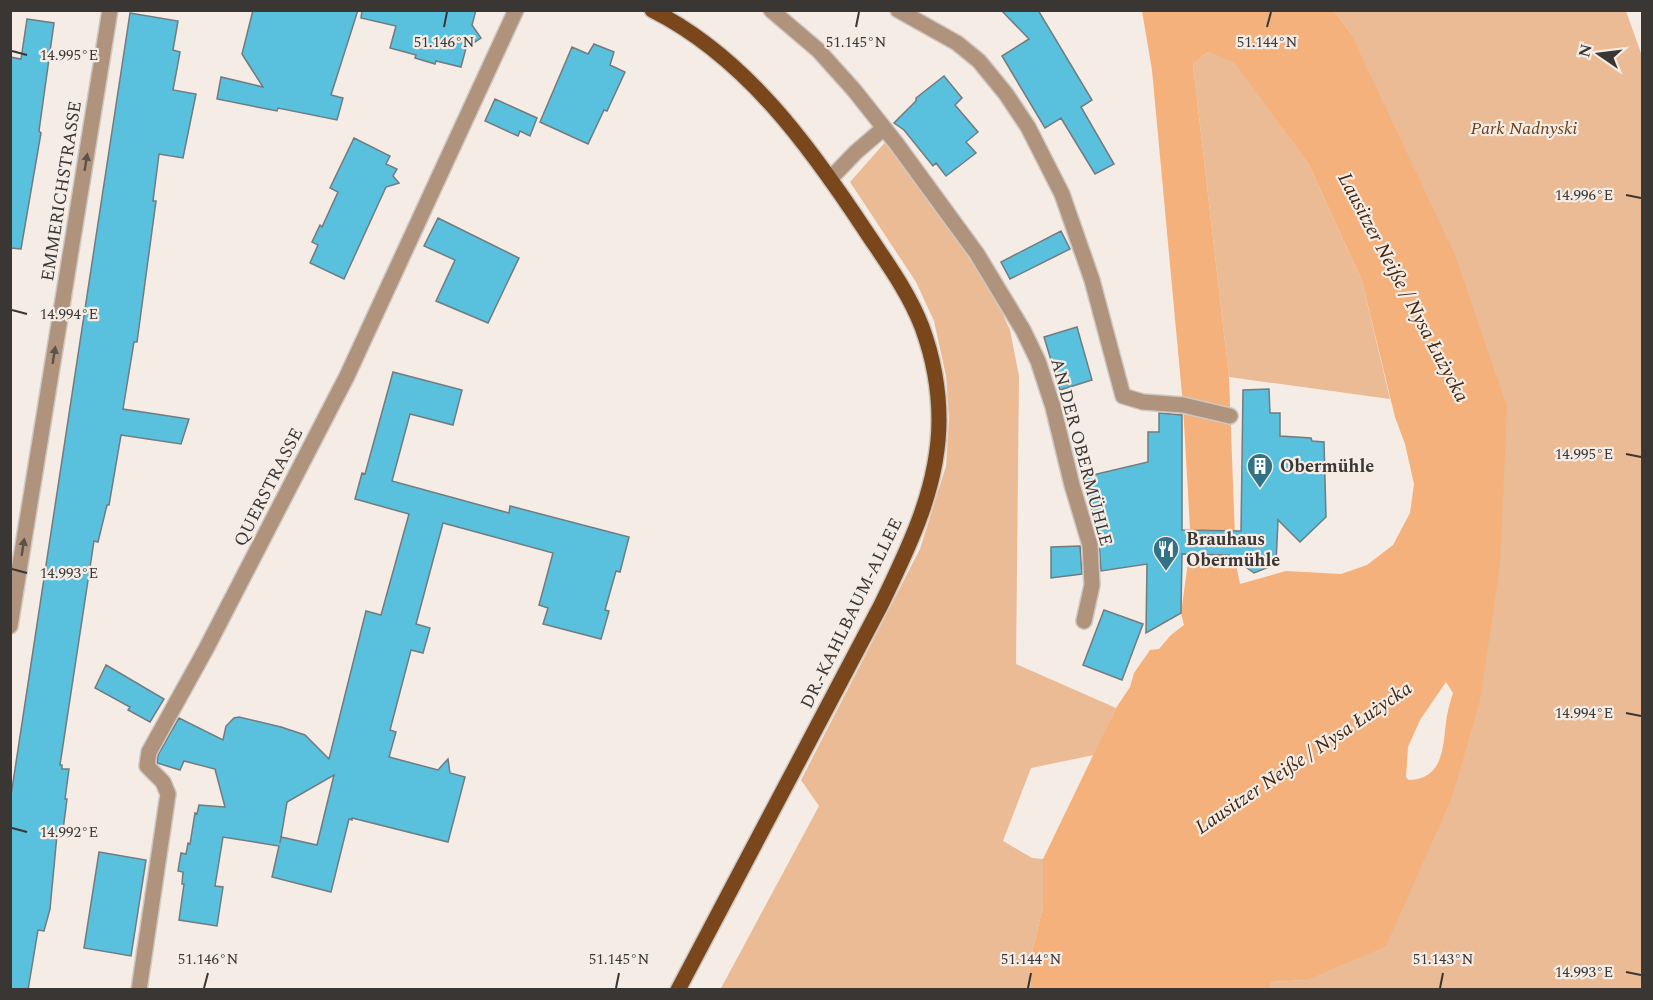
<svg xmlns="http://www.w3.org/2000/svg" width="1653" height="1000" font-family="Spectral,serif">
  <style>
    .green { fill: #ebbb95 }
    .water { fill: #f4b17c; fill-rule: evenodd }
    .building { fill: #59c0de; stroke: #727b7e; stroke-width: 1.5; fill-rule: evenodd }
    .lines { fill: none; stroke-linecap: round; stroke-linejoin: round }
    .minor-casing { stroke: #cfc8c2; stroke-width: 18 }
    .major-casing { stroke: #cfc8c2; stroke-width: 18 }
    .minor { stroke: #b0937d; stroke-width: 15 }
    .major { stroke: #79471b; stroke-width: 15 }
    .oneway { fill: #5d524a }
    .ticks { fill: none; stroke: #393634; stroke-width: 2 }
    .labels { text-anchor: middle; stroke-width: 4.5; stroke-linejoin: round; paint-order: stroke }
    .park-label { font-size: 18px; font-style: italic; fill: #6b3f18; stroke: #f5ece6 }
    .street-label { font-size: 18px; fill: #393634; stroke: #f5ece6 }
    .poi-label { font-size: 18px; font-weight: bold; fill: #393634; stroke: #f5ece6; text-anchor: start }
    .water-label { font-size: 20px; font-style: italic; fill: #422710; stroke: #f5ece6 }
    .ticks-label { font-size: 15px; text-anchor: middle; fill: #393634; stroke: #f5ece6; stroke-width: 4.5; stroke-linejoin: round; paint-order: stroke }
  </style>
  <rect width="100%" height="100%" fill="#f5ece6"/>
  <!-- green -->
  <path class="green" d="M1334 11H1626L1642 56V989L1270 990 1271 982 1307 980 1480 701 1350 32Z
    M1208 52 1234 61 1309 165 1362 281 1390 399 1229 377 1193 64Z
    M888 139 994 295 1010 330 1019 376 1016 664 1116 708 1094 755 1031 768 1003 841 1032 858 1043 859V906L1029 965 1031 989 720 990 819 806 801 780 920 549 946 466 949 418 946 376 934 321 916 282 850 182Z"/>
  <!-- water -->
  <path class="water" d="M1142 11H1334L1350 32 1455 255 1507 407 1500 565 1480 701 1452 797 1386 946 1307 980 1271 982 1270 990 1031 989 1029 965 1043 906V859L1116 708 1130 687 1134 673 1150 650 1159 649 1171 635 1184 625 1181 613 1188 562H1215L1213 531 1190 529 1183 405 1152 70ZM1208 52 1234 62 1309 165 1362 281 1395 417 1405 444 1414 484 1410 513 1393 545 1367 565 1341 574 1286 571 1240 584 1236 564 1229 377 1193 64ZM1446 682 1453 693C1450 703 1447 712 1446 722 1443 748 1443 779 1409 780L1406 777 1408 747 1420 720Z"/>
  <!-- building -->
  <path class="building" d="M253 10H358L331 95 343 98 337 120 278 108 277 111 217 99 221 77 263 87 242 54Z
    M362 10H476L472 25 481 38 466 48 461 67 436 61 435 64 415 58 416 55 390 48 396 26 361 18Z
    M1001 10H1038L1092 100 1081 107 1114 164 1095 174 1061 118 1045 128 1002 56 1029 39Z
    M130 13 178 21 173 50 180 52 173 90 196 94 183 158 159 154 153 201H156L137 342H134L123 409 189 419 181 444 121 435 109 505H107L98 542 94 541 60 765H62V769H69L65 799H67L63 830 57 835 50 909 44 931 38 930 28 990H10V802Z
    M27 19 54 23 39 131 41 133 21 249 10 248V57L21 59Z
    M594 44 614 52 610 65 625 72 607 111 604 110 588 144 540 122 572 47 588 54Z
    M944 76 962 98 955 105 978 132 966 142 976 153 946 176 936 163 933 166 904 130 894 123 916 101V98Z
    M495 99 537 118 530 136 520 131 518 136 485 121Z
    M354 138 390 156 386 164 397 169 393 176 399 183 386 187 344 279 310 263 318 245 312 242 320 225 322 227 338 192 330 188Z
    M438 218 519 258 488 323 436 301 455 260 424 246Z
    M1061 231 1070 249 1010 279 1001 262Z
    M1077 327 1092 380 1060 390 1044 337Z
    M393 372 462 390 453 425 410 414 392 481 509 513 510 506 629 537 620 572 616 571 605 610 609 611 601 639 543 624 548 608 539 605 553 553 443 523 416 624 430 628 423 653 411 650 390 730 396 732 389 757 438 770 448 759 450 773 465 777 448 842 352 818V820L349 819 331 892 272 877 279 846 223 837 215 886 223 887 217 926 179 920 184 884H182L183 872 178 871 181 853 186 854 188 843 190 844 195 813 197 814 199 805 225 807 215 769 184 761 180 770 157 763 158 755 179 718 223 740 226 726 234 718 239 717 281 727 305 735 329 759 366 611 381 615 409 514 355 499 362 473 365 474ZM334 775 317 845 281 837 280 843 287 802Z
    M1269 389 1270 413H1280V436L1311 438 1312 441 1324 442 1326 517 1300 542 1278 520 1276 564 1254 573 1229 555 1182 554 1181 613 1146 633 1147 564 1101 571 1099 542 1084 477 1148 462V432H1159V413L1182 415V530L1241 531 1243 390Z
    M1080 546 1082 574 1051 578V547Z
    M1104 610 1143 624 1122 680 1083 665Z
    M106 665 164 699 150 722 128 710 130 707 95 688Z
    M99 852 146 860 131 956 84 948Z"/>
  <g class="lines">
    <!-- minor casing -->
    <g class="minor-casing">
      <path id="minor" d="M771 10 818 50 854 90 896 143 977 254 1023 330 1038 361 1053 407 1072 485 1090 545 1092 585 1084 621
        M898 10 957 43 979 61 1006 94 1028 127 1062 194 1092 280 1123 396 1143 402 1183 405 1230 416
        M830 179 856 152 884 128
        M10 626 110 10
        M139 990 168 794 163 782 147 766 149 752 206 649 347 376 516 10"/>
    </g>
    <!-- major casing -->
    <g class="major-casing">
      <path id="major" d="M652 10C746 57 811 148 867 233 887 263 909 293 922 327 933 357 939 389 939 420 939 487 909 547 881 605L678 990"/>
    </g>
    <!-- minor -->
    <use href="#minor" class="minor"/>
    <!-- major -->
    <use href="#major" class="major"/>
  </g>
  <!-- one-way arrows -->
  <defs><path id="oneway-solid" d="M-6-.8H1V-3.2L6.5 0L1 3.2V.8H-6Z" transform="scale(1.5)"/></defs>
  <g class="oneway">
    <use href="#oneway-solid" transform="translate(86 162) rotate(-81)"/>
    <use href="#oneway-solid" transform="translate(54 355) rotate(-81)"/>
    <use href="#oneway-solid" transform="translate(23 547) rotate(-81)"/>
  </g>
  <!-- ticks -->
  <path class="ticks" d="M444 27 447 12M856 27 859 12M1267 27 1271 12M12 51 27 55M1626 195 1641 198M12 310 27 314M1626 454 1641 457M12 569 27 573M1626 713 1641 716M12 828 27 832M1626 972 1641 975M204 988 208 973M616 988 619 973M1028 988 1031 973M1440 988 1443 973"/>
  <!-- icons -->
  <defs>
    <g id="building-pin" transform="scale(1.35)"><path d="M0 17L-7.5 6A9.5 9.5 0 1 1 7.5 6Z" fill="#317285" stroke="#f5ece6"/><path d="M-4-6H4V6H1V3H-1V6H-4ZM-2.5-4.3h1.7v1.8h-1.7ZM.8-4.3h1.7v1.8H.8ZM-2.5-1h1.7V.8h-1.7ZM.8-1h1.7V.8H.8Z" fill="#fff"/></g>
    <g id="restaurant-pin" transform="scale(1.35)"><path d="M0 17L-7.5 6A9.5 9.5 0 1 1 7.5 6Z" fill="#317285" stroke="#f5ece6"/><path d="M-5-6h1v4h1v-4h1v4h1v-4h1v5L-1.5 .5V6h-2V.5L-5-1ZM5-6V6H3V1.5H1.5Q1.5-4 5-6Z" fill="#fff"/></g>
  </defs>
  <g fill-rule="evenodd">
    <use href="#building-pin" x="1260" y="466"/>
    <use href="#restaurant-pin" x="1166" y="549"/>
  </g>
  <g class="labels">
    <!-- park labels -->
    <g class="park-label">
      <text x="1524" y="134">Park Nadnyski</text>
    </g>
    <!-- street labels -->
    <g class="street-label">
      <text transform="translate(61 191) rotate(-81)" y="6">EMMERICHSTRASSE</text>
      <text transform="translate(1082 452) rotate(75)" y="6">AN DER OBERMÜHLE</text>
      <text transform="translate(268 487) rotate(-63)" y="6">QUERSTRASSE</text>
      <text transform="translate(851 613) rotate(-64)" y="6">DR.-KAHLBAUM-ALLEE</text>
    </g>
    <!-- poi labels -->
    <g class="poi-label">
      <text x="1280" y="472">Obermühle</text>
      <text x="1186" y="545">Brauhaus<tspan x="1186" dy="21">Obermühle</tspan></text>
    </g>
    <!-- water labels -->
    <g class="water-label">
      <text transform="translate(1404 287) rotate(62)" y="7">Lausitzer Neiße / Nysa Łużycka</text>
      <text transform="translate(1303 757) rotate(-34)" y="7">Lausitzer Neiße / Nysa Łużycka</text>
    </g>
  </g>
  <g class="ticks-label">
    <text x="444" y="47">51.146°N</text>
    <text x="856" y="47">51.145°N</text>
    <text x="1267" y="47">51.144°N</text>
    <text x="69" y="60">14.995°E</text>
    <text x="1584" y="200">14.996°E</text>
    <text x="69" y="319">14.994°E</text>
    <text x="1584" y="459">14.995°E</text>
    <text x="69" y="578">14.993°E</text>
    <text x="1584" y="718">14.994°E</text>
    <text x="69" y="837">14.992°E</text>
    <text x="208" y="964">51.146°N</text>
    <text x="619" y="964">51.145°N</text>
    <text x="1031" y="964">51.144°N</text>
    <text x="1443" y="964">51.143°N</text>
    <text x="1584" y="977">14.993°E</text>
  </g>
  <!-- border -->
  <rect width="1653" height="1000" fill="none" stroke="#393634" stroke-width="24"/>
  <!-- north arrow -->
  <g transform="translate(1599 54) rotate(284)" stroke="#f5ece6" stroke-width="4.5" paint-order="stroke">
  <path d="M0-4.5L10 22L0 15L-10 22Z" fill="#393634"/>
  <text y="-9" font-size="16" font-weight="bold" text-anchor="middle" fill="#393634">N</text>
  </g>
</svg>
